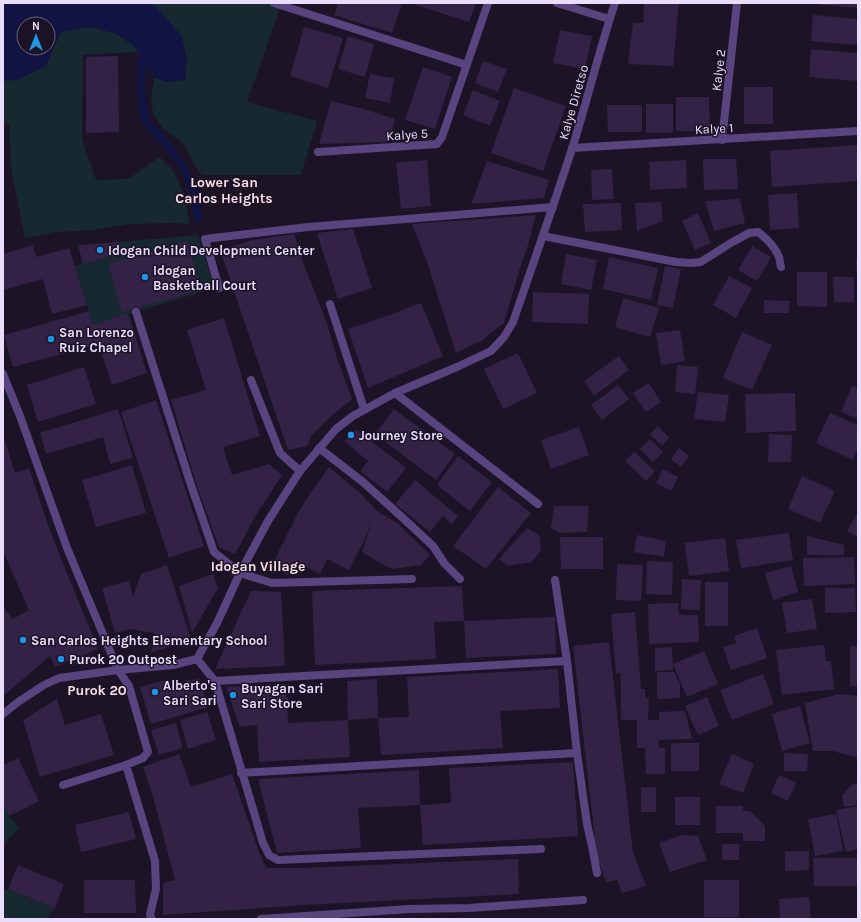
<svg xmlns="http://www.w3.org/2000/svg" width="861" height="922" font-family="Karla,sans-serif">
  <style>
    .green { fill: #172930; fill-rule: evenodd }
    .water { fill: #111442; fill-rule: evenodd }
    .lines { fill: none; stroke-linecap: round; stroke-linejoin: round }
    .stream { stroke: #111442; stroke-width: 8 }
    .building { fill: #342146 }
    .service { stroke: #594480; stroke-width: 8 }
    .minor { stroke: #594480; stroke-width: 8 }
    .tertiary { stroke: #594480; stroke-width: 8 }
    .poi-dot { fill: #2095e4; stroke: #1d1327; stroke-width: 1.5 }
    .labels { text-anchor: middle; stroke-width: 3; stroke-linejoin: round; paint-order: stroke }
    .street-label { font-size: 13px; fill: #eaddfb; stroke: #1d1327 }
    .poi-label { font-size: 13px; font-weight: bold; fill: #eaddfb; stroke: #1d1327; text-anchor: start }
    .neighbourhood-label { font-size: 14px; font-weight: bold; fill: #fbdfe8; stroke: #1d1327 }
  </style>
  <rect width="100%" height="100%" fill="#1d1327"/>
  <!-- green -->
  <path class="green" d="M3 3H282L247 102 317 121 301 175H202L193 162 185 145 163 128 153 114 151 96 155 78 137 52 83 55 82 139 96 180 128 179 160 157 172 169 184 194 190 224 174 223 128 224 93 230 55 232 25 238 11 168 9 124 3 123ZM24 24H48V48H24Z
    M198 235 214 288C174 301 133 312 93 325L75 266 121 254 119 242Z
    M3 804 9 816 19 828 3 845Z
    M8 889 55 908 46 919H3V890Z"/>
  <!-- water -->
  <path class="water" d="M3 3H150L156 7 182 36 187 61 185 80 167 82 155 78 134 46 116 34 91 27 61 32 46 66 17 80 3 81ZM24 24H48V48H24Z"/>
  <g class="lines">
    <!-- stream -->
    <path class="stream" d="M142 60 141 89 145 121 165 142 182 165 193 190 198 218"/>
  </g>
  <!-- building -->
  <path class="building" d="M338 3H402L392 33 334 15Z
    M410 3H476L469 22Z
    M644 3H679L673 66 628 64 633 23H643Z
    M821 3H858V8L821 5Z
    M813 15 858 19V45L811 41Z
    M304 27 343 38 328 88 290 76Z
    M560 30 592 36 585 69 553 63Z
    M348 36 374 44 365 77 338 69Z
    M811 49 858 53V81L809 77Z
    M118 56 119 132 86 133V57Z
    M483 61 507 69 498 92 475 83Z
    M423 67 452 77 435 129 405 120Z
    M370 74 394 78 390 103 365 98Z
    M744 87H773V124H744Z
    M514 88 566 106 543 171 491 153Z
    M473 90 500 101 490 126 463 115Z
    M676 97H709L710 131H676Z
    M331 101 360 108 395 119 388 142 319 144Z
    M646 104H673V133H646Z
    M607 105H642V132H608Z
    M858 145V181L772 187 770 151Z
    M703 159H736L738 189 704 190Z
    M427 160 431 206 401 209 396 163Z
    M686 160 687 188 650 190 649 162Z
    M487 161 549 180 544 198 471 204Z
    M612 169 614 199 592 200 591 170Z
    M797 193 799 228 770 230 768 195Z
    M740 199 745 223 714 231 705 201Z
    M661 202 663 221 637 231 635 203Z
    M621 203 622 230 585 232 583 204Z
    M698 213 711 243 695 250 682 221Z
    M536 215 528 245 519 271 504 323 489 334 483 340 456 353 427 262 412 224Z
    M353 229 372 288 338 299 317 233Z
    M294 234 303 262 327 323 336 355 352 399 329 418 312 435 307 446 288 450 220 250 253 240Z
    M187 241 201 290 122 312 108 264Z
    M119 242 121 254 83 264 78 245Z
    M33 245 36 257 69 248 87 305 52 314 43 279 3 290V254Z
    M752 246 771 257 757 281 738 270Z
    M566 254 597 260 591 290 561 284Z
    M609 257 658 268 651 300 603 289Z
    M856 260H858V278H857Z
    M665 266 681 269 673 308 657 305Z
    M797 272H827V307L797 306Z
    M729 276 752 288 736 318 713 305Z
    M833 277H854V302H834Z
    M533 292 589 294 588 324 532 322Z
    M623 298 659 308 650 337 615 327Z
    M764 300 790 301 789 313H764Z
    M421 303 443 356 368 388 348 329 384 317Z
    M89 311 93 325 128 313 147 373 112 385 99 344 13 367 4 335Z
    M224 318 260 436 223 447 232 475 269 464 282 475 256 515 235 554 219 547 197 486 171 400 206 390 187 330Z
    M680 330 685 361 661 365 656 333Z
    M742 332 772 345 752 390 723 378Z
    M518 353 537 393 503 409 484 369Z
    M619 356 629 370 594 396 584 381Z
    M677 365 698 367 695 394 675 392Z
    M84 367 96 404 38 422 27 385Z
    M649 383 661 402 646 412 633 393Z
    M618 385 629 399 602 420 591 405Z
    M852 386 858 388V419L841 412Z
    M698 392 729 395 725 422 694 419Z
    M795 393 796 431 746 433 745 394Z
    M156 400 204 546 169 558 121 412Z
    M118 409 133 458 110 464 103 437 46 454 40 433Z
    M394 409 455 454 436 480 375 434Z
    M830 413 858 425V448L853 460 816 443Z
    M658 426 669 438 662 446 650 434Z
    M579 427 589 455 551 469 541 440Z
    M357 430 406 468 387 492 360 471 368 461 344 441Z
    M769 434 792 435 791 462H768Z
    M3 435 15 473 29 468 50 531 98 649 55 667 50 656 3 696V607L13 619 29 610 3 551Z
    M650 439 663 452 653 462 640 449Z
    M679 448 689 456 681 467 671 459Z
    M634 452 655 471 646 481 625 461Z
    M458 456 492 482 470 511 437 485Z
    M132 465 146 513 96 527 82 480Z
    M329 467 359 492 376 510 397 523 430 555 421 565 393 569 380 563 362 552 373 518 364 541 349 570 327 559 320 574 294 561 288 575 271 567 299 511 314 488Z
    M663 469 678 477 671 491 656 483Z
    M802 476 835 491 820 523 788 509Z
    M415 480 458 516 452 524 443 516 430 532 395 504Z
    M498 487 531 513 486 569 453 546Z
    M554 506H589L587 532 559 533 551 528Z
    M858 512V537L847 531Z
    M527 528 540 536 541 550 532 562 507 566 499 559Z
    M789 533 793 560 741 568 736 540Z
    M637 535 666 541 664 557 634 552Z
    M807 536 844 545V555H807Z
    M560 537H603V569H561Z
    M725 538 729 571 689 576 685 543Z
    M854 557 855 584 804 586 803 558Z
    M647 561 673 562 672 595 646 594Z
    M617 564 643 565 641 601 616 600Z
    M167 565 191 639 151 653 154 633 130 629 115 633 102 588 129 581 133 596 141 574Z
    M791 566 798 592 773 600 765 573Z
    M213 574 218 588 192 633 179 586Z
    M682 579 701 580 700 610 681 609Z
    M705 582H728V626H705Z
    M462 586 464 621 434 622 436 659 315 665 312 591Z
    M825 588H855L856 612 825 613Z
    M251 591 281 592 285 666 215 669Z
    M812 599 817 629 787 633 782 603Z
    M678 603 679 615H698L699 642 649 644 648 604Z
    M635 612 641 689H645V698H649L648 720H659V712L685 711 692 739 659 740V748H665V774H646L645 748H637V720H621V688L620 673 616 674 611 614Z
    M555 617 556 654 466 658 464 621Z
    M757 628 767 658 731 670 723 647 736 643 734 636Z
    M609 642 633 853 646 886 622 893 617 880 606 882 597 857 573 646Z
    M824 645 826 661H831L834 689 782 695 776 650Z
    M850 646H858V686H850Z
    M672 647 673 670 655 671V648Z
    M704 651 718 684 687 697 673 664Z
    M558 669 560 708 500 711 503 748 381 755 378 718 348 720 347 681 377 679 378 718 409 717 407 677Z
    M657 672H674L680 684V698L657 699Z
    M763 674 774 704 732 720 720 690Z
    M199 678 208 707 151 724 140 687 169 679 171 686Z
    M286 684 288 723 348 720 350 757 259 762 257 725 240 727 226 687Z
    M839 694 858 696V758L833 751H813L805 703Z
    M707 697 719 726 698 735 685 706Z
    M57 699 65 725 101 714 114 755 40 777 23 720Z
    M800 706 810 743 782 751 772 714Z
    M207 712 216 740 188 749 180 720Z
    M176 723 183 748 159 755 151 730Z
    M671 743H699V771H671Z
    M784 753 808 754 807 771H784Z
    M179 754 191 787 232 774 259 852 266 868H303L518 859 519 894 304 905 163 915V883L175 880 154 800 143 767Z
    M732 754 754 764 743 793 719 784Z
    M18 758 39 801 9 816 3 804V765Z
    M573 762 578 836 547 838 423 845 420 805 358 808 361 848 277 853 258 779 419 770 420 805 451 803 449 768Z
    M779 775 796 783 788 801 771 793Z
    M858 783V805L844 807 842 796 851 785Z
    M641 787H656V812H641Z
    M675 797H700V825H675Z
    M716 806H743V811H750L765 826V841H743V833H716Z
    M858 806V849L846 852 836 810Z
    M129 812 136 839 81 852 75 825Z
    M836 814 843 851 815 856 808 819Z
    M682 835 698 836 707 860 670 872 659 843Z
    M722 844H739V860H722Z
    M785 851H809V870L785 871Z
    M813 858H858V886H814Z
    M18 865 64 884 55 908 8 889Z
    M84 880H135L136 913H84Z
    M704 880H739V917H704Z
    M809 897 811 919H780L779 899Z"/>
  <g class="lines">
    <!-- service -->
    <path class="service" d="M63 785 126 765"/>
    <!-- minor -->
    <path class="minor" d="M274 3 467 65
      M557 3 609 19
      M722 140 737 3
      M572 148 858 131
      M318 152 437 144 442 137 488 3
      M543 236 676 262 691 263 701 262 729 244 749 233 758 232C766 238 775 247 779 257 780 260 780 264 781 267
      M219 288 205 239 308 227 553 207
      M330 304 364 409
      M136 312 190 482 214 552 240 573 272 583 412 579
      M3 374 20 416 67 548 118 670 129 686 148 752 143 758 126 765 155 861 156 889 150 915 152 919
      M251 380 280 453 300 471
      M395 393 538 504
      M319 448 363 482 404 519 433 546 444 563 460 579
      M555 580 567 661 577 753 587 824 592 846 597 873
      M197 659 215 681 263 843 269 855 278 860 541 849
      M215 681 567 661
      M241 773 577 753
      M261 919 410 909 469 908 583 900"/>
    <!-- tertiary -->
    <path class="tertiary" d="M3 714 18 702 44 685 59 678 118 670 173 665 197 659 217 623 240 573 268 521 300 471 336 429 353 416 395 393 457 367 491 351 504 337 513 322C533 264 553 207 572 149 587 101 599 51 615 3"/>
  </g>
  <!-- markers -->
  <g class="poi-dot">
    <circle cx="100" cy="250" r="4"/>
    <circle cx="145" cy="277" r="4"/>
    <circle cx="51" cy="339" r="4"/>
    <circle cx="351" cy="435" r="4"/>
    <circle cx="23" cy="640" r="4"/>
    <circle cx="61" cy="659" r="4"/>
    <circle cx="155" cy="692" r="4"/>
    <circle cx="233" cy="695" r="4"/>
  </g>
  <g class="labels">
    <!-- street labels -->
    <g class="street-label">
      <text transform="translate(718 70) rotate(-83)" y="5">Kalye 2</text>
      <text transform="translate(573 102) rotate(-74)" y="5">Kalye Diretso</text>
      <text transform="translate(714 128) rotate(-3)" y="5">Kalye 1</text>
      <text transform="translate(407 134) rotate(-4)" y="5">Kalye 5</text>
    </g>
    <!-- poi labels -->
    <g class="poi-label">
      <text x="108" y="255">Idogan Child Development Center</text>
      <text x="153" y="275">Idogan<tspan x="153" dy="15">Basketball Court</tspan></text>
      <text x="59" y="337">San Lorenzo<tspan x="59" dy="15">Ruiz Chapel</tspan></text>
      <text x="359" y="440">Journey Store</text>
      <text x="31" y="645">San Carlos Heights Elementary School</text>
      <text x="69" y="664">Purok 20 Outpost</text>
      <text x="163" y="690">Alberto's<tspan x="163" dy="15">Sari Sari</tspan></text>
      <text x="241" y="693">Buyagan Sari<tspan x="241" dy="15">Sari Store</tspan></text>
    </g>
    <!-- neighbourhood labels -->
    <g class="neighbourhood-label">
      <text x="224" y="187">Lower San<tspan x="224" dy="16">Carlos Heights</tspan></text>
      <text x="258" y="571">Idogan Village</text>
      <text x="97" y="695">Purok 20</text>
    </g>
  </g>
  <!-- border -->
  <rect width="861" height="922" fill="none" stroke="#eaddfb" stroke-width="8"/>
  <!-- north arrow -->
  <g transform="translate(36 36)"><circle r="19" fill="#1d1327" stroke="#6f647c"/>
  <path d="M0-3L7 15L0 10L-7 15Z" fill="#2095e4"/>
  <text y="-6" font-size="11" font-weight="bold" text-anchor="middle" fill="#eaddfb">N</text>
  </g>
</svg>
